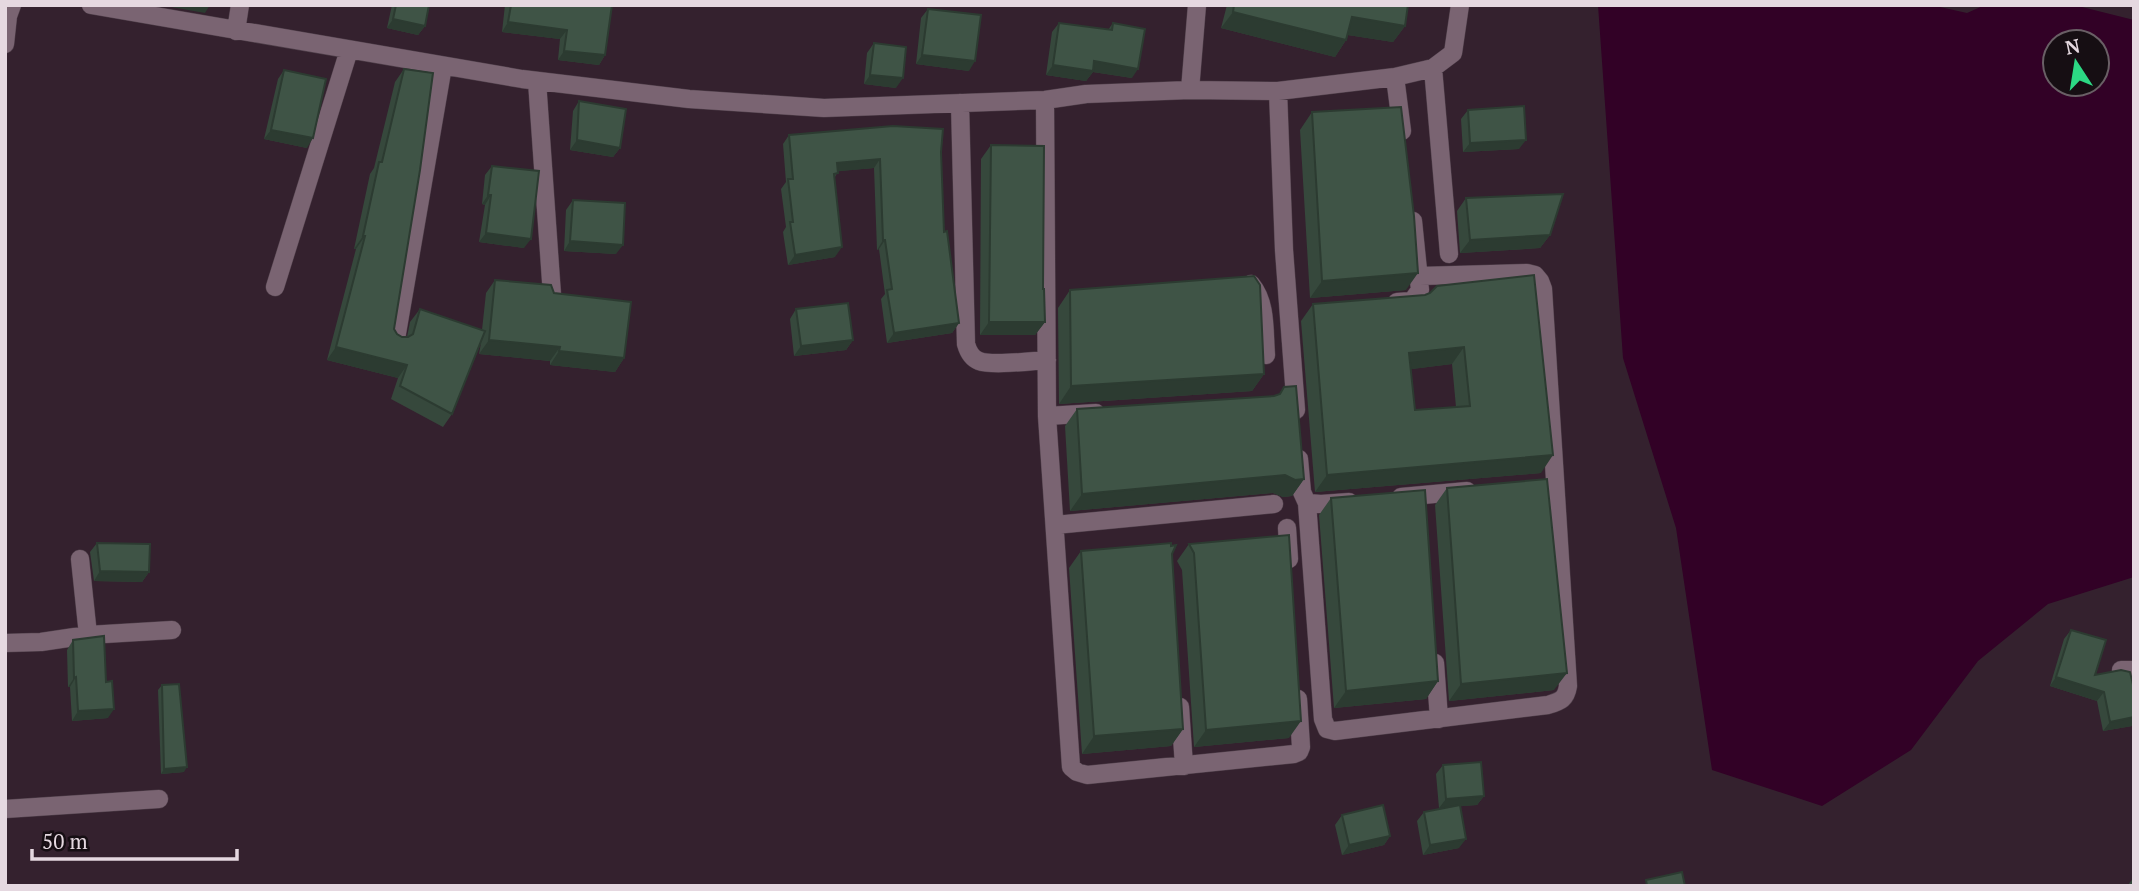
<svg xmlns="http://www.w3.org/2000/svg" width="2139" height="891" font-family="'PT Serif',serif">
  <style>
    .water { fill: #320126; fill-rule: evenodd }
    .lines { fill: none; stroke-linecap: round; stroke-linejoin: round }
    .minor-casing { stroke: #50404b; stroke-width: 19 }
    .minor { stroke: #7a6472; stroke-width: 18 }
    .wall { fill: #36483c; fill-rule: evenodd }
    .shaded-wall { fill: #2c3b31 }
    .building { fill: #3f5446; stroke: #2c3b31; stroke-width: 2; fill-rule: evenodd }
  </style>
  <rect width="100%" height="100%" fill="#34212e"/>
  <!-- water -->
  <path class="water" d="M1598 5H1931L1967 13 1985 5H2074L2134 20V577L2048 604 1978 661 1911 750 1822 806 1712 770 1676 528 1623 358ZM2055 42H2097V84H2055Z"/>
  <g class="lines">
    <!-- minor casing -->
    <g class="minor-casing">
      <path id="minor" d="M91 5 522 79 689 99 824 108 1045 100 1086 94 1190 90 1278 91 1395 77 1433 68 1453 53 1460 5
        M236 31 240 5
        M5 44 8 16 12 5
        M1433 68 1449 254
        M1395 77 1402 131
        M537 81 552 295
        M1190 90 1197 5
        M1278 91 1284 250 1296 410
        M1045 100 1047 416 1071 767 1077 772 1087 775 1294 754 1299 752 1301 747 1298 699
        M960 103 966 344C968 351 971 358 979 361 992 366 1031 361 1047 360
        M1251 284C1267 303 1264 332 1266 355
        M275 287 349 50
        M1397 302 1412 301 1420 290 1413 221
        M396 339 443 66
        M1047 416 1096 413
        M1299 459 1302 492 1307 503 1321 504 1349 502
        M1401 497 1467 491
        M1307 503 1323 719 1327 729 1335 731 1548 705C1561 701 1566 699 1568 686L1543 289 1540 281 1535 275 1527 273 1420 276
        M1055 525 1274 504
        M1287 528 1289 559
        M80 559 88 635
        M5 643 41 642 88 635 172 630
        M1435 663 1439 719
        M2121 670H2134
        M1180 707 1184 766
        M5 809 159 799"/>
    </g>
    <!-- minor -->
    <use href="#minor" class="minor"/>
  </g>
  <!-- wall -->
  <path class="wall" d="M392 5H429L425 26 418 35 387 28Z
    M505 5H612L605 55 599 65 558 60 560 39 502 32Z
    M1227 5H1408L1405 26 1393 42 1348 35 1346 40 1335 57 1221 28Z
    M928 9 969 71 916 64 921 18Z
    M1059 23 1108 30 1113 23 1132 78 1093 72 1086 81 1046 75 1052 32Z
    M874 43 896 88 864 84 867 53Z
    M404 69 394 329 397 334 402 337H407L410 322 420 309 482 330 486 293 495 280 554 293 624 358 615 372 550 365V361L479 354 481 343 452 414 443 427 391 399 398 378 327 360 356 249H354L370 174 374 168 395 82Z
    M284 70 307 148 264 139 278 79Z
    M579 101 620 148 613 157 570 150 573 111Z
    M1468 110 1519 149 1463 152 1461 119Z
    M1312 112 1406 290 1310 298 1300 130Z
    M789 135 941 152 944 232 959 323 952 333 887 343 881 299 885 294 879 249 877 250 874 168 838 171 834 179 835 257 788 265 783 232 786 227 781 189 786 182 783 144Z
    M991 145 1043 289 1045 322 1035 335H980L981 159Z
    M492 166 524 248 479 242 485 205 482 204 485 175Z
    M1466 198 1550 235 1540 248 1460 253 1457 211Z
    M573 200 616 254 564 251 566 210Z
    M1070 290 1264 374 1252 391 1059 404 1058 308Z
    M1430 293 1541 473 1315 492 1301 321 1313 304 1425 295ZM1452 364 1456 407 1415 410 1411 369Z
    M796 309 853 340 846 350 794 356 790 319Z
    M1284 387 1304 479 1292 496 1283 497 1273 493 1070 511 1065 426 1077 409 1274 396 1279 394Z
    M1447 488 1554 690 1449 701 1435 505Z
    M1331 498 1438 681 1426 699 1334 708 1319 515Z
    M1289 535V738L1194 747 1182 570 1177 561 1189 544Z
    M97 543 149 572 142 582 94 581 90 552Z
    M1081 551 1172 554 1183 729 1171 746 1082 754 1069 568Z
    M2071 630 2095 675 2134 689V724L2132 726 2103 731 2097 701 2050 686 2064 639Z
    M73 640 106 682 108 718 72 721 70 687H68L67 650Z
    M162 685 184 772 161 774 158 690Z
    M1443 765 1484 796 1477 805 1460 806 1459 848 1423 855 1417 821 1424 812 1449 807 1439 808 1436 774Z
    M1342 815 1390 836 1384 845 1342 855 1335 825Z
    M2134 877V886H2128V885Z"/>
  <!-- shaded-wall -->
  <path class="shaded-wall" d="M160 5H210L205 13Z
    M1233 12 1346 40 1335 57 1221 28Z
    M1352 17 1405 26 1393 42 1341 34Z
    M393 19 425 26 418 35 387 28Z
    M508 22 567 30 560 39 502 32Z
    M564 51 605 55 599 65 558 60Z
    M922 55 975 61 969 71 916 64Z
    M1094 61 1138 69 1132 78 1093 72 1086 81 1046 75 1053 65Z
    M870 75 903 78 896 88 864 84Z
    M271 130 313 138 307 148 264 139Z
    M577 140 620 148 613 157 570 150Z
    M1526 140 1519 149 1463 152 1470 143Z
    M880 159 874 168 831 172 837 163Z
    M488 195H491L485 205 482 204Z
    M486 233 531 239 524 248 479 242Z
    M1550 235 1540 248 1460 253 1470 240Z
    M363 236H365L356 249H354Z
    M883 240H885L879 249 877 250Z
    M570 241 623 245 616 254 564 251Z
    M842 247 835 257 788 265 795 255Z
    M1418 273 1406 290 1310 298 1322 281Z
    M989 322H1045L1035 335H980Z
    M959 323 952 333 887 343 894 333Z
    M489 340 560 347 550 361 479 354Z
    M853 340 846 350 794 356 801 346Z
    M336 347 407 365 398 378 327 360Z
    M1464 347 1452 364 1397 371 1409 353Z
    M559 351 624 358 615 372 550 365Z
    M1264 374 1252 391 1059 404 1071 386Z
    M1553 455 1541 473 1315 492 1327 475Z
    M1285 475 1304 479 1292 496 1283 497 1273 493 1070 511 1082 494Z
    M100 571 149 572 142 582 94 581Z
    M1567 673 1554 690 1449 701 1461 684Z
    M76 677 70 687H68L74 678Z
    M2056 677 2104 692 2097 701 2050 686Z
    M1438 681 1426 699 1334 708 1346 691Z
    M114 709 108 718 72 721 78 711Z
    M2134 717V724L2132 726 2103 731 2110 722Z
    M1301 721 1289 738 1194 747 1206 730Z
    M1183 729 1171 746 1082 754 1094 736Z
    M187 767 184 772 161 774 164 769Z
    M1484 796 1477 805 1439 808 1446 799Z
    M1390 836 1384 845 1342 855 1349 845Z
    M1466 839 1459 848 1423 855 1430 845Z"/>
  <!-- building -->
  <path class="building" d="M396 5H429L425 26 393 19Z
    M511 5H612L605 55 564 51 567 30 508 22Z
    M1234 5H1408L1405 26 1352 17 1346 40 1233 12Z
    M928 9 981 15 975 61 922 55Z
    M1059 23 1112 30 1113 23 1145 29 1138 69 1094 61 1093 71 1053 65Z
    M874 43 906 47 903 78 870 75Z
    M404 69 433 73 420 170 394 329 397 334 402 337H408L413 334 420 309 485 331 452 414 400 386 407 365 336 347 365 236H363L379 162H382Z
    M284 70 326 79 313 138 271 130Z
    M579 101 626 109 620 148 577 140Z
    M1524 106 1526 140 1470 143 1468 110Z
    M1401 107 1414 216 1418 273 1322 281 1312 112Z
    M893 126 943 129 941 152 944 232 947 231 959 323 894 333 887 290 892 289 885 240H883L880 159 837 163 838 173 834 174 842 247 795 255 790 222H793L788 179H793L789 135Z
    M991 145 1044 146 1043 289H1044L1045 322H989Z
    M492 166 539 171 531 239 486 233 491 195H488Z
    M1563 194 1550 235 1470 240 1466 198Z
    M573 200 625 203 623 245 570 241Z
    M1534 275 1553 455 1327 475 1313 304 1425 295 1430 293 1437 286ZM1464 347 1470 406 1415 410 1409 353Z
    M1254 276 1260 285 1264 374 1071 386 1070 290Z
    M495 280 551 285 554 293 631 302 624 358 559 351 560 347 489 340Z
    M848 303 853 340 801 346 796 309Z
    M1296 386 1304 479 1295 480 1285 475 1082 494 1077 409 1274 396 1280 394 1284 387Z
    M1547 479 1567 673 1461 684 1447 488Z
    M1425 490 1438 681 1346 691 1331 498Z
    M1289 535 1301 721 1206 730 1194 553 1189 544Z
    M97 543 150 544 149 572 100 571Z
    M1171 543V546L1176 545 1172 554 1183 729 1094 736 1081 551Z
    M2071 630 2106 640 2095 675 2121 670 2130 672 2134 689V717L2110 722 2104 692 2056 677Z
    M104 636 106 682 112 681 114 709 78 711 76 677 74 678 73 640Z
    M179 684 187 767 164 769 162 685Z
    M1481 762 1484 796 1446 799 1443 765Z
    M1383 805 1390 836 1349 845 1342 815Z
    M1460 805 1466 839 1430 845 1424 812Z
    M1682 872 1685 886H1647L1646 880Z"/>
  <!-- border -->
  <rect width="2139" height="891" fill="none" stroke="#e5d8e0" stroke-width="14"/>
  <!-- north arrow -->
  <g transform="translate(2076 63) rotate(348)"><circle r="33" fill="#160e13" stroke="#695f65" stroke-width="2"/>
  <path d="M0-5L12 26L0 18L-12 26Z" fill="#2cd884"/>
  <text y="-10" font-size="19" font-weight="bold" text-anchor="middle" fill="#e5d8e0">N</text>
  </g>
  <!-- scale -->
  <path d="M32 849v10h205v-10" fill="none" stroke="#e5d8e0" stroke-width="3.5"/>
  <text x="42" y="849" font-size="21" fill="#e5d8e0" stroke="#160e13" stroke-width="5" paint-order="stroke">50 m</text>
</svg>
